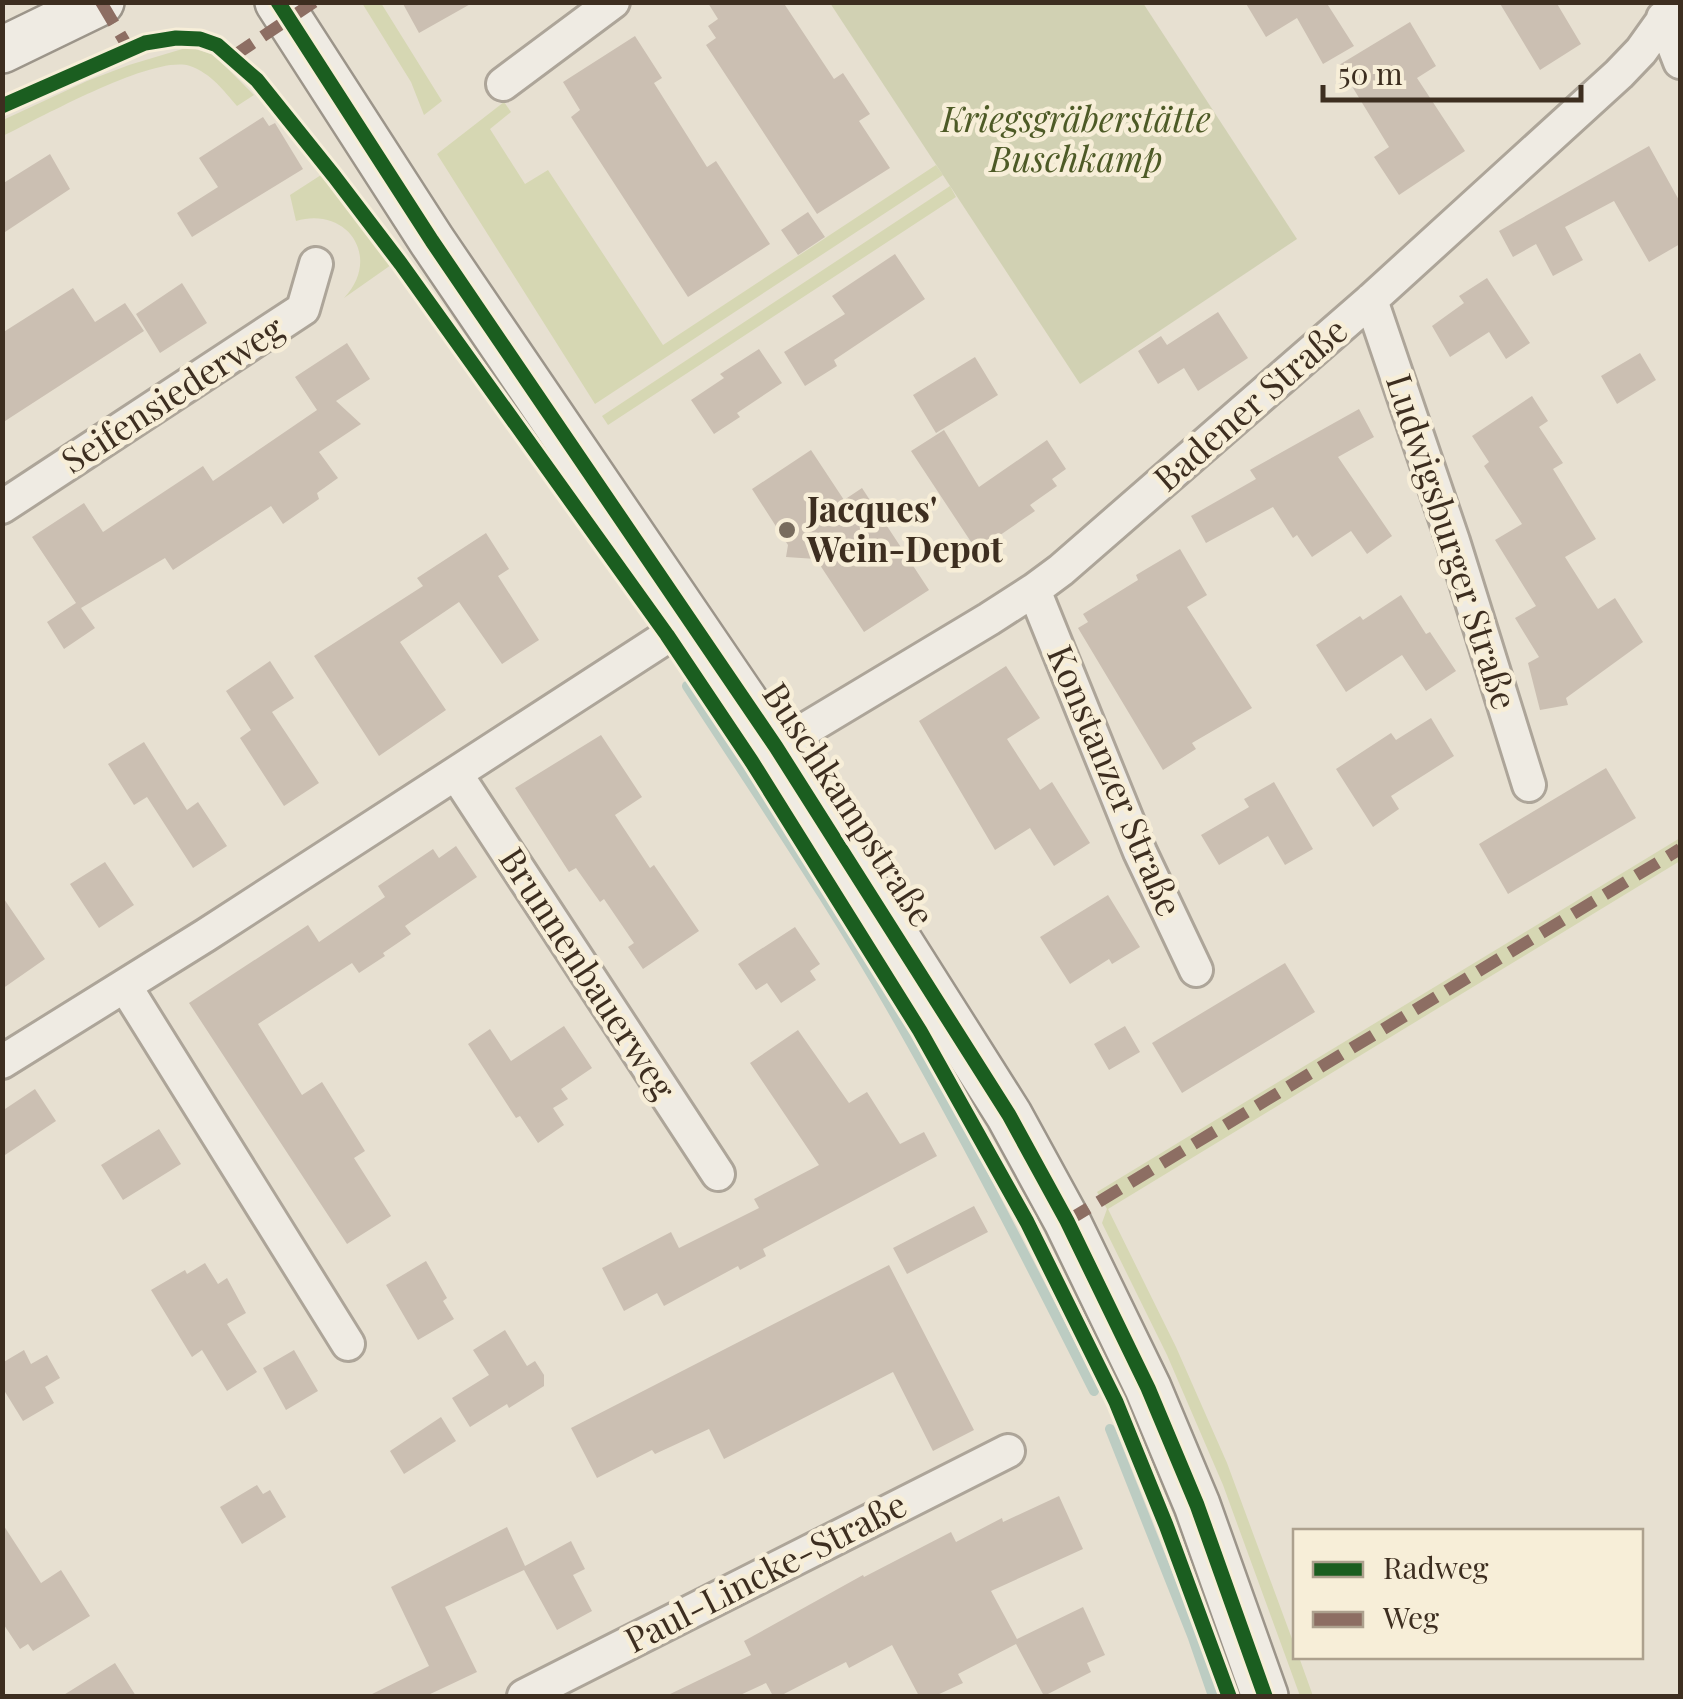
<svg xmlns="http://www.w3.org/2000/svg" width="1683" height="1699" font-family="'Playfair Display',serif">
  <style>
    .green { fill: #d6d7b3 }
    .cemetery { fill: #d1d1b3 }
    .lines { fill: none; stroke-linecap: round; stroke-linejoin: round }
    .stream { stroke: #bcccc2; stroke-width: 10 }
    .building { fill: #cbbfb2 }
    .minor-casing { stroke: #ada599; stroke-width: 38 }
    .secondary-casing { stroke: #9c958a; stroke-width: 50 }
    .minor { stroke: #efebe3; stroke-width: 32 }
    .secondary { stroke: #efebe3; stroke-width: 45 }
    .quiet { stroke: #8d6e63; stroke-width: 12; stroke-dasharray: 25 12; stroke-linecap: butt }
    .cycleway-casing { stroke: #f7eed8; stroke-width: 21 }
    .cycleway { stroke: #1b5e20; stroke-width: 15 }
    .poi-dot { fill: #786c5e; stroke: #f7eed8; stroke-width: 4 }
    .labels { text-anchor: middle; stroke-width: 9; stroke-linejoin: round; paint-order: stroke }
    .park-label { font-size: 35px; font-style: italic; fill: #4d5a26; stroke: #f7eed8 }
    .street-label { font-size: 35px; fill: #3d2e20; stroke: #f7eed8 }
    .poi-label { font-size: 35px; font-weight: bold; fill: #3d2e20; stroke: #f7eed8; text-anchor: start }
  </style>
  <rect width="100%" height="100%" fill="#e7e0d1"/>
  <!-- green -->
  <path class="green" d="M362 3H381L442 101 424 115 411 82Z
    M189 47 214 55 254 95 237 106C223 90 212 74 190 66 154 54 40 118 3 136V120L87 81 129 65Z
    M504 102 511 112 490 129 525 184 548 170 663 345 936 165 943 175 595 404 437 154Z
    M321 175 391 265 344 298C382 258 348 206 296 221L290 195Z
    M950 186 956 197 608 425 602 416Z
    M1680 838V861L1108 1209 1176 1347 1227 1463 1295 1647 1296 1656 1299 1657 1313 1696H1300L1223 1485 1167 1355 1102 1223 1107 1209 1097 1192Z"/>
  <!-- cemetery -->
  <path class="cemetery" d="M830 3H1143L1297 239 1080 384Z"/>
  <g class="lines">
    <!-- stream -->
    <path class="stream" d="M687 686C763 803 842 919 910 1041 975 1156 1035 1274 1094 1391
      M1110 1429 1193 1638 1213 1696"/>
  </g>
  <!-- building -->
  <path class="building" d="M402 2H474L419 33Z
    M783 2 834 79 843 73 870 114 859 121 890 168 817 214 706 45 716 38 708 26 718 19 708 3Z
    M1245 2H1326L1354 46 1323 64 1297 18 1266 37Z
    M1499 2H1556L1581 44 1540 70Z
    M1410 22 1436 66 1417 78 1465 151 1399 195 1374 157 1389 147 1339 65Z
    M635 36 662 78 654 83 707 167 716 161 770 244 688 297 571 117 580 110 563 82Z
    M263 117 269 126 275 123 303 169 192 237 177 213 218 187 199 158Z
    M1649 146 1680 202V244L1649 262 1614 201 1565 227 1583 260 1553 276 1536 244 1513 257 1499 231Z
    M50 154 70 189 2 234V184Z
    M808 212 825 237 798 255 781 230Z
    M895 254 925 299 834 360 837 366 805 386 784 352 845 314 832 296Z
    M1487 278 1530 343 1506 359 1489 332 1450 357 1432 326 1464 303 1459 296Z
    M182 283 207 323 160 353 136 314Z
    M73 288 95 322 125 303 144 331 2 423V333Z
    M1218 312 1248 358 1198 391 1184 368 1158 384 1138 351 1161 336 1167 345Z
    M347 343 370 379 336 401 361 424 319 452 338 478 317 493 319 499 283 524 271 506 173 570 165 558 81 608 95 628 64 649 47 622 76 603 32 537 84 503 103 532 203 466 213 481 317 410 295 377Z
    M759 349 782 383 737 413 740 417 714 434 691 400 724 378 720 374Z
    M1640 353 1656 380 1617 404 1601 376Z
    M975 357 998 395 936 433 913 395Z
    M1532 396 1548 421 1539 427 1563 463 1553 469 1596 539 1565 557 1598 609 1615 598 1643 642 1566 698 1568 705 1540 710 1528 663 1539 657 1515 618 1536 606 1495 540 1522 524 1484 466 1489 462 1472 436Z
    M1359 409 1374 437 1338 457 1392 536 1367 554 1351 531 1312 557 1297 535 1293 538 1273 507 1206 543 1191 516 1256 479 1250 470Z
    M944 430 979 487 1047 440 1066 469 1052 479 1057 486 1030 505 1035 511 977 551 911 451Z
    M811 450 844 500 862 488 929 590 864 632 816 559 786 557 788 545 752 489Z
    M486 533 509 569 498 576 539 640 502 664 459 602 400 642 446 710 379 756 314 656 423 586 417 578Z
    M1180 549 1207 595 1187 607 1252 708 1192 743 1196 749 1163 770 1078 628 1088 622 1083 614 1138 580 1136 575Z
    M1401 595 1426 634 1430 632 1456 671 1426 691 1402 655 1346 692 1316 645 1360 616 1363 620Z
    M270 661 294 698 272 712 319 783 284 806 240 738 251 730 226 691Z
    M1006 666 1040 718 1007 739 1040 790 1052 782 1090 843 1054 866 1030 828 995 850 919 721Z
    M1431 718 1454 756 1391 796 1399 809 1373 827 1336 769 1391 733 1396 740Z
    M601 735 642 797 615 815 650 868 654 865 699 931 643 969 628 947 634 943 604 899 600 902 576 868 569 872 515 788Z
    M144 742 187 810 198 802 227 846 193 868 147 797 134 805 108 764Z
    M1606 768 1636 818 1508 894 1479 844Z
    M1274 782 1313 849 1285 865 1268 836 1219 865 1201 835 1249 807 1244 799Z
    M456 846 477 877 405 926 411 934 383 953 385 956 359 973 352 963 258 1024 302 1095 322 1082 365 1151 354 1158 391 1216 347 1244 189 1003 308 925 319 942 385 897 378 886 433 849 439 858Z
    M105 862 134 905 99 928 70 884Z
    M1108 895 1140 947 1112 964 1109 959 1070 984 1040 937Z
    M2 896 45 959 2 989Z
    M795 927 820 964 810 971 816 980 781 1003 767 983 756 990 738 964Z
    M1285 963 1315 1012 1182 1093 1152 1043Z
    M564 1026 592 1068 561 1089 568 1099 553 1108 564 1125 538 1143 520 1116 516 1118 468 1044 490 1029 511 1061Z
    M1125 1026 1140 1052 1109 1070 1094 1044Z
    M798 1030 849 1103 867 1092 900 1144 924 1132 937 1156 763 1249 766 1256 740 1270 738 1266 664 1306 657 1293 624 1311 602 1268 671 1232 679 1248 759 1208 754 1199 819 1165 750 1063Z
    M35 1089 56 1121 2 1157V1111Z
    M159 1129 181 1164 123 1200 101 1165Z
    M974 1206 988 1232 907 1274 893 1248Z
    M426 1261 447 1298 443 1301 454 1319 418 1340 386 1285Z
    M205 1263 218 1284 227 1278 246 1313 227 1324 257 1372 227 1391 202 1350 192 1357 151 1290 185 1270 187 1274Z
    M889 1265 974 1430 933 1451 893 1372 724 1459 709 1429 655 1454 652 1450 597 1478 571 1428Z
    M505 1330 527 1366 535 1361 544 1375V1386L509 1408 507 1404 470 1427 452 1398 489 1375 473 1350Z
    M24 1350 31 1364 47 1355 60 1378 45 1387 54 1403 23 1421 2 1387V1363Z
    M294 1350 318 1391 286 1410 263 1368Z
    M441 1417 456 1441 404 1474 390 1451Z
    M257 1485 263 1494 270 1490 286 1517 242 1544 220 1507Z
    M1059 1496 1083 1549 991 1591 1017 1639 1083 1607 1105 1655 1087 1663 1091 1672 1044 1696 1016 1644 958 1674 963 1683 935 1696H919L892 1645 849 1668 846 1662 780 1696H773L766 1683 738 1696H666L751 1655 744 1641 863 1575 864 1577 951 1532 956 1542 1002 1518 1003 1522Z
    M2 1523 41 1583 61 1570 90 1616 33 1651 28 1644 20 1649 2 1622Z
    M507 1527 525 1566 571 1541 585 1569 573 1575 592 1611 557 1630 524 1570 445 1607 477 1672 426 1696H368L429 1666 391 1587Z
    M115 1663 136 1696H62Z"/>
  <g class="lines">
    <!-- minor casing -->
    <g class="minor-casing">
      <path id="minor" d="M1663 18 1680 62
        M503 84 613 2
        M1371 300 1453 541 1529 785
        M2 507 303 309 316 264
        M1034 590 1140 852 1196 970
        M776 747 989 619 1034 590 1061 570 1371 300 1619 74 1641 51 1676 2
        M456 774 718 1174
        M125 986 348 1344
        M2 1062 206 935 691 621
        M524 1696 1008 1451"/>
    </g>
    <!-- secondary casing -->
    <g class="secondary-casing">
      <path id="secondary" d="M278 2 432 241 776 747 1009 1115 1067 1221 1148 1388 1197 1505 1265 1696
        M2 50 101 2"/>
    </g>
    <!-- minor -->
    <use href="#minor" class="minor"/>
    <!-- secondary -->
    <use href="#secondary" class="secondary"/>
    <!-- quiet -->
    <path class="quiet" d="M101 2 129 49
      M232 57 314 2
      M1067 1221 1680 849"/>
    <!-- cycleway casing -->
    <g class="cycleway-casing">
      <path id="cycleway" d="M278 2 432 241 776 747 1009 1115 1067 1221 1148 1388 1197 1505 1265 1696
        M2 106 145 43 176 38 200 39 217 45 257 80 334 176 401 264 667 635 752 762 920 1031 1027 1222 1116 1402 1166 1525 1229 1696"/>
    </g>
    <!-- cycleway -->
    <use href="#cycleway" class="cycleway"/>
  </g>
  <!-- markers -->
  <circle class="poi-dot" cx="787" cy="530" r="10"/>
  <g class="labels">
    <!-- park labels -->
    <g class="park-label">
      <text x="1076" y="132">Kriegsgräberstätte<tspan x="1076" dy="40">Buschkamp</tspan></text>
    </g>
    <!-- street labels -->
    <g class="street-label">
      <text transform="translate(173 395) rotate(-33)" y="12">Seifensiederweg</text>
      <text transform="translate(1251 405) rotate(-41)" y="12">Badener Straße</text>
      <text transform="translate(1451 542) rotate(72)" y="12">Ludwigsburger Straße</text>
      <text transform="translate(1114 781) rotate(67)" y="12">Konstanzer Straße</text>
      <text transform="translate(848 805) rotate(57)" y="12">Buschkampstraße</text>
      <text transform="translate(587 974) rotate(57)" y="12">Brunnenbauerweg</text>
      <text transform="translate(766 1573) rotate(-27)" y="12">Paul-Lincke-Straße</text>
    </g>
    <!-- poi labels -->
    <g class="poi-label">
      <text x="807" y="522">Jacques'<tspan x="807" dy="40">Wein-Depot</tspan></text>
    </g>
  </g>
  <!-- border -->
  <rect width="1683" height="1699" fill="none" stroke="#3d2e20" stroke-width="10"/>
  <!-- legend -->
  <rect x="1293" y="1529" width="350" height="130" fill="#f7eed8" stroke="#ada18e" stroke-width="2.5"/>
  <rect x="1313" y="1562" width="50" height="15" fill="#1b5e20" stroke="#ada18e" stroke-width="2.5"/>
  <text x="1383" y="1579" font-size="30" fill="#3d2e20">Radweg</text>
  <rect x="1313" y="1612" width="50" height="15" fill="#8d6e63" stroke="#ada18e" stroke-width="2.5"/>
  <text x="1383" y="1629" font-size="30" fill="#3d2e20">Weg</text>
  <!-- scale -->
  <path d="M1323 85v15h258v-15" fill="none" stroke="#3d2e20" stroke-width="5"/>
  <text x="1338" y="85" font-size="30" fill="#3d2e20" stroke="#f7eed8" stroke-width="8" paint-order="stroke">50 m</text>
</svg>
